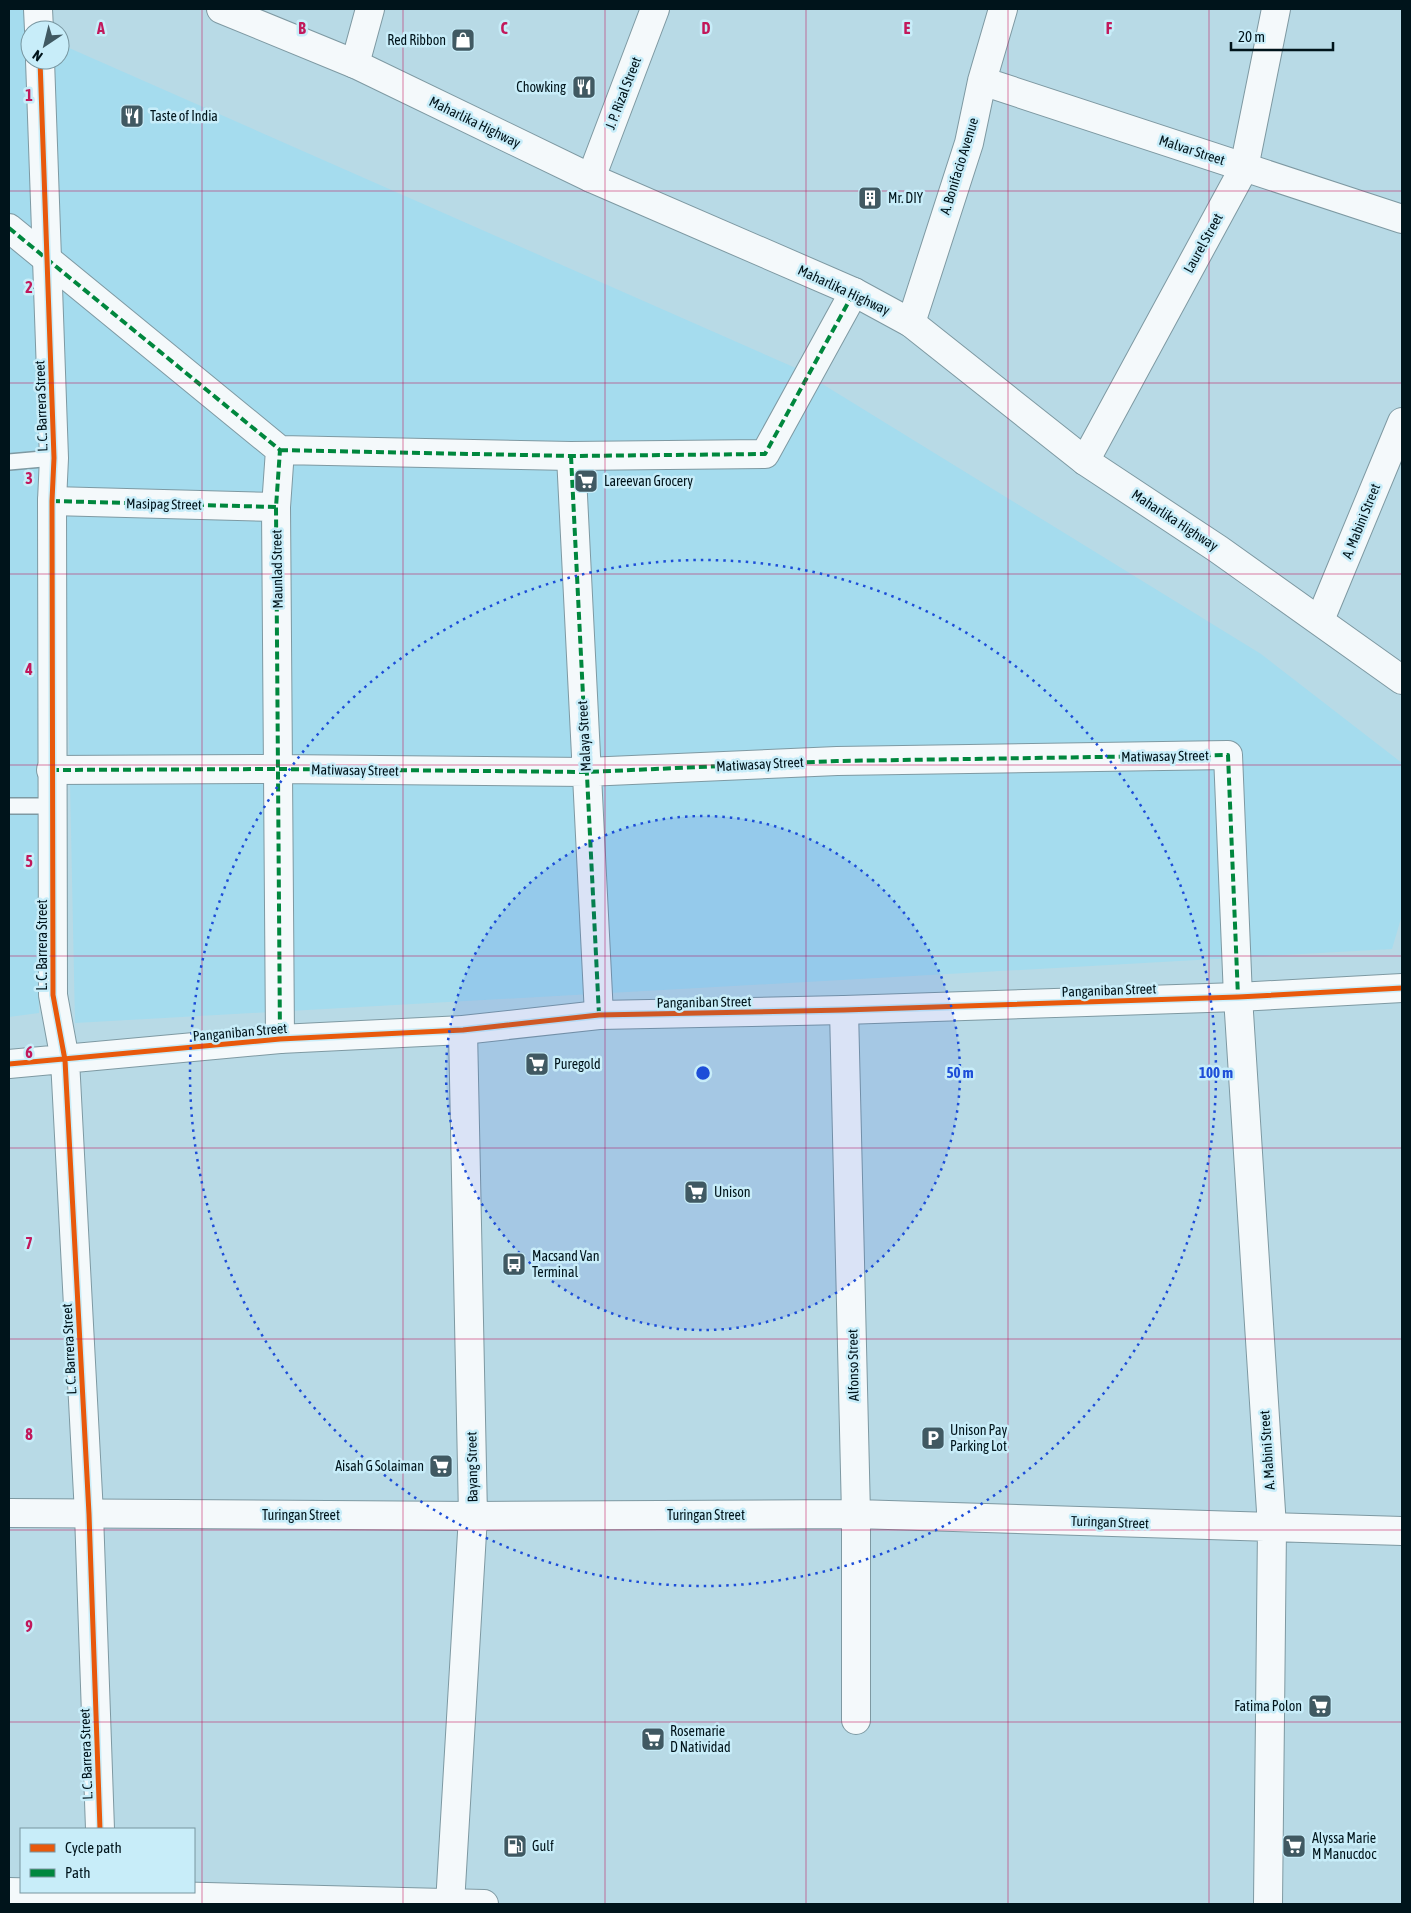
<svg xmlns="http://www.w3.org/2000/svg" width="1411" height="1913" font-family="'Asap Condensed',sans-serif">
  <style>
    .built { fill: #a5dcee }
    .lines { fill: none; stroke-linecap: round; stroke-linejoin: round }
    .lane-casing { stroke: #7e99a2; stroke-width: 18 }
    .street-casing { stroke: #7e99a2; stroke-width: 30 }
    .secondary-casing { stroke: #7e99a2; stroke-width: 30 }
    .primary-casing { stroke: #7e99a2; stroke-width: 30 }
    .lane { stroke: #f4f9fb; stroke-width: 15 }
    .street { stroke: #f4f9fb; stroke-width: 28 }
    .secondary { stroke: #f4f9fb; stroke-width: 28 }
    .primary { stroke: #f4f9fb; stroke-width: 28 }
    .quiet { stroke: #00873e; stroke-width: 4; stroke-dasharray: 8 4; stroke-linecap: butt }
    .cycleway-casing { stroke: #c8edf9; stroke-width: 8 }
    .cycleway { stroke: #e8590c; stroke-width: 5 }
    .grid { fill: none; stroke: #c2185b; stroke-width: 1; stroke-opacity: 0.55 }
    .ring { fill: none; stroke: #1d4ed8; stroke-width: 2.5; stroke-dasharray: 2.5 5 }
    .labels { text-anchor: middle; stroke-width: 5; stroke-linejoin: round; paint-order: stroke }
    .poi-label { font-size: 14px; fill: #00141b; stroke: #c8edf9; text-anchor: start }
    .street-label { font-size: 14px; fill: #00141b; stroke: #c8edf9 }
    .grid-label { font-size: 16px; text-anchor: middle; font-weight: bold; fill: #c2185b; stroke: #c8edf9; stroke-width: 5; stroke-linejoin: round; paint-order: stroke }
    .centre { fill: #1d4ed8; stroke: #c8edf9; stroke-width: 2.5 }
    .ring-label { font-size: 15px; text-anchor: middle; font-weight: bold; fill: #1d4ed8; stroke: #c8edf9; stroke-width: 5; stroke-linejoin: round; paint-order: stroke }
  </style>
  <rect width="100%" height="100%" fill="#b8dae6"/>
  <!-- built -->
  <path class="built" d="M9 9H45L30 30V60H45L39 1013 9 1017Z
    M60 44 798 369 1261 654 1402 763V915L1392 949 75 1023 55 60H60Z"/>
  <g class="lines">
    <!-- lane casing -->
    <g class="lane-casing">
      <path id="lane" d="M9 462 54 458
        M9 806H54"/>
    </g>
    <!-- street casing -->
    <g class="street-casing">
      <path id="street" d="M982 81 1402 219
        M591 178 655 9
        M9 228 280 450 276 507 280 1039
        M911 323 969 143 982 81 1003 9
        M280 450 571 456 765 454 854 292
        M571 456 599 1015
        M52 501 276 507
        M1320 620 1402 422
        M51 770 278 769 586 772 837 761 1228 755 1238 997 1272 1527 1268 1904
        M844 1010 856 1514V1720
        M9 1513 473 1516 856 1514 1402 1531
        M450 1904 473 1516 463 1030"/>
    </g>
    <!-- secondary casing -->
    <g class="secondary-casing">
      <path id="secondary" d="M38 9 39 30
        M40 60 54 458 52 501 53 995 65 1060 89 1514 100 1829
        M355 64 370 9
        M1085 461 1244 168 1276 9
        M9 1064 280 1039 463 1030 599 1015 844 1010 1238 997 1402 988
        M9 1892 484 1904"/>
    </g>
    <!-- primary casing -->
    <g class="primary-casing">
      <path id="primary" d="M221 9 355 64 591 178 854 292 911 323 1085 461 1218 549 1402 680"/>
    </g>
    <!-- lane -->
    <use href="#lane" class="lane"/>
    <!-- street -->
    <use href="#street" class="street"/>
    <!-- secondary -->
    <use href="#secondary" class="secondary"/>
    <!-- primary -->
    <use href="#primary" class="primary"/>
    <!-- quiet -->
    <path class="quiet" d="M9 228 280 450 276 507 280 1039
      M280 450 571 456 765 454 854 292
      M571 456 599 1015
      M52 501 276 507
      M51 770 278 769 586 772 837 761 1228 755 1238 997"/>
    <!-- cycleway casing -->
    <g class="cycleway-casing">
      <path id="cycleway" d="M40 60 54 458 52 501 53 995 65 1060 89 1514 100 1829
        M9 1064 280 1039 463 1030 599 1015 844 1010 1238 997 1402 988"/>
    </g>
    <!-- cycleway -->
    <use href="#cycleway" class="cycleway"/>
  </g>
  <!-- grid -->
  <path class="grid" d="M202 9V1904M403 9V1904M605 9V1904M806 9V1904M1008 9V1904M1209 9V1904M9 191H1402M9 383H1402M9 574H1402M9 765H1402M9 956H1402M9 1148H1402M9 1339H1402M9 1530H1402M9 1722H1402"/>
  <!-- distance rings -->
  <circle cx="703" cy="1073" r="257" fill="#1d4ed8" fill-opacity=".12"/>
  <g class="ring">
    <circle cx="703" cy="1073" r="257"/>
    <circle cx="703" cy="1073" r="513"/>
  </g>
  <!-- icons -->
  <defs>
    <g id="shop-square" transform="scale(1.25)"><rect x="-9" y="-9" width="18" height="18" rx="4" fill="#405962" stroke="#c8edf9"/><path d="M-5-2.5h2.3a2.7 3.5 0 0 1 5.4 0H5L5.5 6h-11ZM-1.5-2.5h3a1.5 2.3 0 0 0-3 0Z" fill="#fff"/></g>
    <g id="restaurant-square" transform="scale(1.25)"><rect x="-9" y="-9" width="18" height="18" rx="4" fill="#405962" stroke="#c8edf9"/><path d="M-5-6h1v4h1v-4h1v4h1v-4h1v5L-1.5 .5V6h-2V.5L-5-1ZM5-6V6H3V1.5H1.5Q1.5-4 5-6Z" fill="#fff"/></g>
    <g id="building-square" transform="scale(1.25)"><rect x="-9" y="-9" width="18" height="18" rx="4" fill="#405962" stroke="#c8edf9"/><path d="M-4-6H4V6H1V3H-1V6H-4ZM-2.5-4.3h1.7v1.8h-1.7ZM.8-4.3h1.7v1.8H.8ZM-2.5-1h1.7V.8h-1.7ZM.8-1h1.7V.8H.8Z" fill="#fff"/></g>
    <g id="supermarket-square" transform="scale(1.25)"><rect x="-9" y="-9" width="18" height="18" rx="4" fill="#405962" stroke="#c8edf9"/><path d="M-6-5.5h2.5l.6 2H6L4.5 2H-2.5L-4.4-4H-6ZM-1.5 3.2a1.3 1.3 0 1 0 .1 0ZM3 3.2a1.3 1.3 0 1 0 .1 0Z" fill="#fff"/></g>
    <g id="bus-square" transform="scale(1.25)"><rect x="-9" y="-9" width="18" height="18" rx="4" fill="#405962" stroke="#c8edf9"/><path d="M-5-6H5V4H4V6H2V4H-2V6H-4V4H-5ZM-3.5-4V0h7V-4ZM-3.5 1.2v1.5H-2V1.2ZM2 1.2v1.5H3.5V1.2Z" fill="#fff"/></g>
    <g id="parking-square" transform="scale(1.25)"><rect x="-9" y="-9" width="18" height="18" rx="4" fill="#405962" stroke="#c8edf9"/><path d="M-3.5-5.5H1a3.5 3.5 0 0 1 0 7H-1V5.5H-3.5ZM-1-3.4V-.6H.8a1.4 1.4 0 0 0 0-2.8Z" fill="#fff"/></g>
    <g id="fuel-square" transform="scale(1.25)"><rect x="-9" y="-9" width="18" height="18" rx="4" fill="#405962" stroke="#c8edf9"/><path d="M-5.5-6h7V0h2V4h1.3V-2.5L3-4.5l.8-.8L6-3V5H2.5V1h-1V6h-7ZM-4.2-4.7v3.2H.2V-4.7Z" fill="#fff"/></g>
  </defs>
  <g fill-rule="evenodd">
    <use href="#shop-square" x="463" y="40"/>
    <use href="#restaurant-square" x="584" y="87"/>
    <use href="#restaurant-square" x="132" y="116"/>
    <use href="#building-square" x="870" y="198"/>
    <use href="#supermarket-square" x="586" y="481"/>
    <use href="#supermarket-square" x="537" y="1064"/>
    <use href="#supermarket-square" x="696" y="1192"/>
    <use href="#bus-square" x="514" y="1264"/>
    <use href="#parking-square" x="933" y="1438"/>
    <use href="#supermarket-square" x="441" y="1466"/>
    <use href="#supermarket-square" x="1320" y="1706"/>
    <use href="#supermarket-square" x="653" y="1739"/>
    <use href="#fuel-square" x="515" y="1846"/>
    <use href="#supermarket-square" x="1294" y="1846"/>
  </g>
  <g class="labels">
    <!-- poi labels -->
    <g class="poi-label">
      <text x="446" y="45" text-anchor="end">Red Ribbon</text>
      <text x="566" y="92" text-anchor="end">Chowking</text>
      <text x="150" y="121">Taste of India</text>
      <text x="888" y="203">Mr. DIY</text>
      <text x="604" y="486">Lareevan Grocery</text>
      <text x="554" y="1069">Puregold</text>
      <text x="714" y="1197">Unison</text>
      <text x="532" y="1261">Macsand Van<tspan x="532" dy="16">Terminal</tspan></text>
      <text x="950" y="1435">Unison Pay<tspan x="950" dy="16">Parking Lot</tspan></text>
      <text x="424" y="1471" text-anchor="end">Aisah G Solaiman</text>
      <text x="1302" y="1711" text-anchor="end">Fatima Polon</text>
      <text x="670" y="1736">Rosemarie<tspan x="670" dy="16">D Natividad</tspan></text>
      <text x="1312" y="1843">Alyssa Marie<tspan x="1312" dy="16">M Manucdoc</tspan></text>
      <text x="532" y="1851">Gulf</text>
    </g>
    <!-- street labels -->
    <g class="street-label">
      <text transform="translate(623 93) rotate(-69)" y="5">J. P. Rizal Street</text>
      <text transform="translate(475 122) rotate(26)" y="5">Maharlika Highway</text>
      <text transform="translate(1192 150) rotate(18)" y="5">Malvar Street</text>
      <text transform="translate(959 166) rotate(-73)" y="5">A. Bonifacio Avenue</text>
      <text transform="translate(1203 243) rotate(-61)" y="5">Laurel Street</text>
      <text transform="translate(844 290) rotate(25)" y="5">Maharlika Highway</text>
      <text transform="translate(41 406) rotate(-92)" y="5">L. C. Barrera Street</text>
      <text transform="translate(164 504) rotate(1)" y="5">Masipag Street</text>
      <text transform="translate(1175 520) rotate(33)" y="5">Maharlika Highway</text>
      <text transform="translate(1361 521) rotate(-68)" y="5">A. Mabini Street</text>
      <text transform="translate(277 569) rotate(-91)" y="5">Maunlad Street</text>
      <text transform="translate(584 736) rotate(-93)" y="5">Malaya Street</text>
      <text transform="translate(1165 756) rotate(-1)" y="5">Matiwasay Street</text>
      <text transform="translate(760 764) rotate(-3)" y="5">Matiwasay Street</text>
      <text transform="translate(355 770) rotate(1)" y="5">Matiwasay Street</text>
      <text transform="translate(42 945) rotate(-90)" y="5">L. C. Barrera Street</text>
      <text transform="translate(1109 990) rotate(-2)" y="5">Panganiban Street</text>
      <text transform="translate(704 1002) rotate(-1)" y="5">Panganiban Street</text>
      <text transform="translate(240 1032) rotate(-5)" y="5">Panganiban Street</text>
      <text transform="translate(69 1349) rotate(-93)" y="5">L. C. Barrera Street</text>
      <text transform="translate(853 1365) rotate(-91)" y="5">Alfonso Street</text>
      <text transform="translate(1267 1450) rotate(-94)" y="5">A. Mabini Street</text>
      <text transform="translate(472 1467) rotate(-91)" y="5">Bayang Street</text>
      <text x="301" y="1520">Turingan Street</text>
      <text x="706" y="1520">Turingan Street</text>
      <text transform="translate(1110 1522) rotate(2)" y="5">Turingan Street</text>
      <text transform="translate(86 1754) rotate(-92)" y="5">L. C. Barrera Street</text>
    </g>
  </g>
  <g class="grid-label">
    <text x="101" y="34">A</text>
    <text x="302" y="34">B</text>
    <text x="504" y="34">C</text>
    <text x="706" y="34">D</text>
    <text x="907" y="34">E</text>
    <text x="1109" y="34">F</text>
    <text x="29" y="101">1</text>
    <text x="29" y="293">2</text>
    <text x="29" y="484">3</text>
    <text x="29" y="675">4</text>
    <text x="29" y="867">5</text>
    <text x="29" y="1058">6</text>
    <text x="29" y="1249">7</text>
    <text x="29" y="1440">8</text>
    <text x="29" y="1632">9</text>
  </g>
  <circle cx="703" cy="1073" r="8" class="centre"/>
  <g class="ring-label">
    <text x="960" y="1078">50 m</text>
    <text x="1216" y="1078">100 m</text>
  </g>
  <!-- border -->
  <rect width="1411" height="1913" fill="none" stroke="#00141b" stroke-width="20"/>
  <!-- legend -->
  <rect x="20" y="1828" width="175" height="65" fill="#c8edf9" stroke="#7896a0"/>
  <rect x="30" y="1844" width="25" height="8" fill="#e8590c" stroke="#7896a0"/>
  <text x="65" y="1853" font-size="15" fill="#00141b">Cycle path</text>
  <rect x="30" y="1869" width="25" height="8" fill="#00873e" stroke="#7896a0"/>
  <text x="65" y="1878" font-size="15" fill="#00141b">Path</text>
  <!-- north arrow -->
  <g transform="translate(45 45) rotate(215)"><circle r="24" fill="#c8edf9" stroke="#7896a0"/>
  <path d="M0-4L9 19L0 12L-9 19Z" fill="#405962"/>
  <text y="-8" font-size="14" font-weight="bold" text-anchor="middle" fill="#00141b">N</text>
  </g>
  <!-- scale -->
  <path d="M1231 42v8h102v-8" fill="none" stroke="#00141b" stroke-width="2.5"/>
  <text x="1238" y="42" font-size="15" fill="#00141b" stroke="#c8edf9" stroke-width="4" paint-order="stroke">20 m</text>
</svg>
